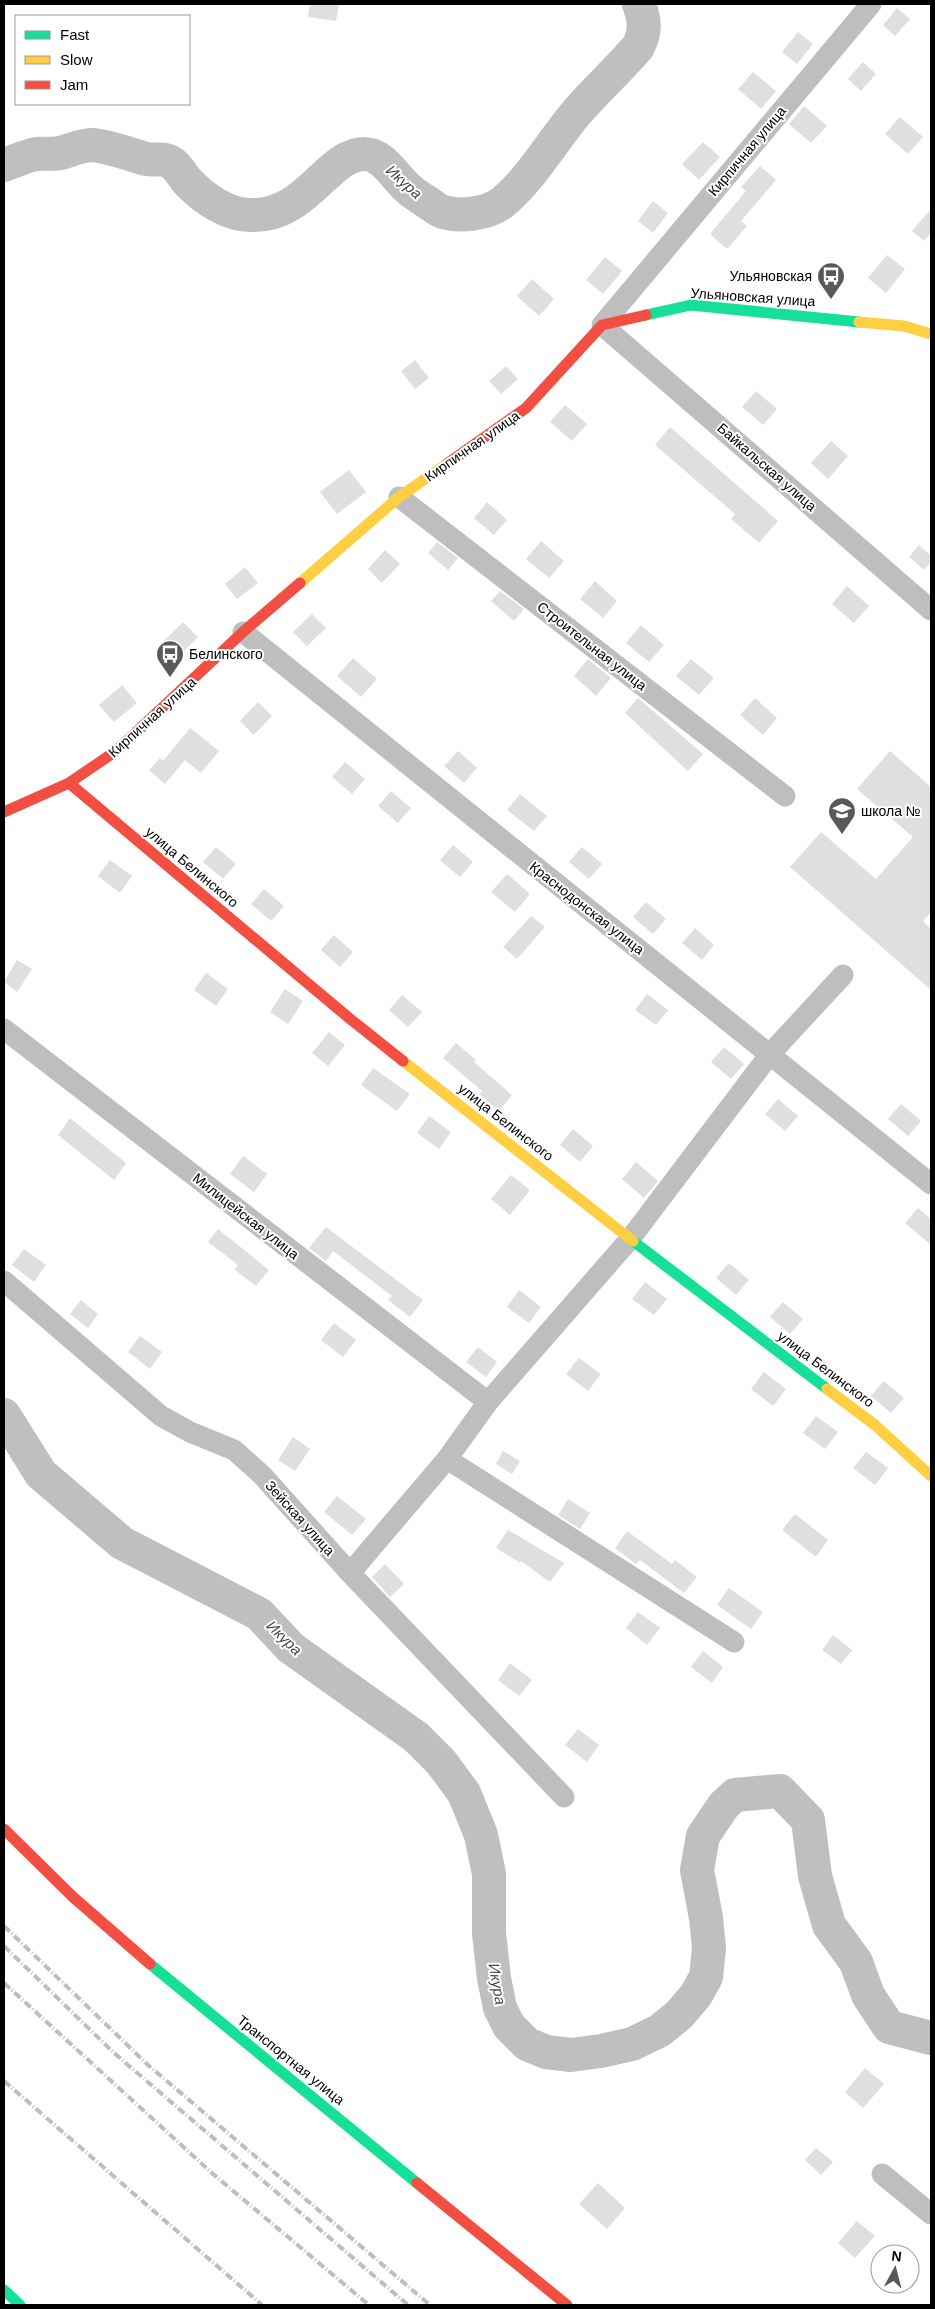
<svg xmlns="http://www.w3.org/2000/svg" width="935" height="2309" font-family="Arial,sans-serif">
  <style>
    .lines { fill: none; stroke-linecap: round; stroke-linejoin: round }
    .river { stroke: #bfbfbf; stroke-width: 34 }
    .building { fill: #dfdfdf }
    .street { stroke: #bebebe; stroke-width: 21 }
    .fast { stroke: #16e098; stroke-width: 11 }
    .slow { stroke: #ffcf43; stroke-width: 11 }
    .jam { stroke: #f24e42; stroke-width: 11 }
    .rail { stroke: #bebebe; stroke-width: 4; stroke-dasharray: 8 2.5 1 2.5; stroke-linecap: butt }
    .labels { text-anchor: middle; stroke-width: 4; stroke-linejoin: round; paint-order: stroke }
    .street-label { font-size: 14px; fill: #000; stroke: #fff }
    .poi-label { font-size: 14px; fill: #000; stroke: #fff; text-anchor: start }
    .water-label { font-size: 15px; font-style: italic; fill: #444; stroke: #fff }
  </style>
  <rect width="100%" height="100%" fill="#fff"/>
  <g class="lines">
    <!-- river -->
    <path class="river" d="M4 165C12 162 29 155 36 154 45 153 55 155 64 152 74 149 82 145 93 145 112 147 128 154 146 159 155 161 164 157 172 163 178 167 182 175 187 181 203 198 227 215 250 215 307 217 326 156 363 154 384 153 396 180 411 191 417 196 424 200 430 204 434 207 439 211 443 212 461 217 488 214 503 202 531 179 553 140 577 112 596 90 618 70 638 47 646 31 645 21 639 4
      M4 1415 41 1474 122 1543 259 1614 291 1648 416 1737 441 1762 464 1793 481 1835 489 1874V1933L494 1978 500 2008 509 2026 527 2044 546 2052 571 2055 601 2051 632 2044 659 2031 679 2015 696 1995 706 1977 709 1948 706 1918 697 1870 703 1836 724 1805 735 1795 780 1791 808 1820 815 1876 829 1925 856 1962 868 1995 889 2027 931 2038"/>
  </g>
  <!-- building -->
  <path class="building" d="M310 4H339L336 21 308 17Z
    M897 8 910 19 895 36 883 25Z
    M798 32 813 44 797 64 782 52Z
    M863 62 876 74 861 91 848 79Z
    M753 72 776 91 761 109 738 89Z
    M804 106 827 126 811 143 789 124Z
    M900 117 923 137 908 154 885 134Z
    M703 142 720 157 699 180 682 164Z
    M760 166 776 180 741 221 747 226 727 249 710 234 746 191 741 187Z
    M653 201 668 213 653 233 638 221Z
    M931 209V233L924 241 912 231Z
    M887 255 905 269 886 293 868 278Z
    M605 257 622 271 603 294 586 280Z
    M532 279 554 299 539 316 517 296Z
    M415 360 429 378 415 389 401 371Z
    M506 366 518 379 501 394 489 381Z
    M756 391 777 409 763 425 742 407Z
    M565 405 587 424 572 441 550 422Z
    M670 427 778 521 759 543 731 519 735 514 655 445Z
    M831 441 848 456 828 479 811 463Z
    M349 470 366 492 337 514 320 492Z
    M487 502 507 520 494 535 474 518Z
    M541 541 564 561 549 578 526 559Z
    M437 542 458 558 448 570 428 553Z
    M919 545 931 556V562L924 570 909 557Z
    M385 550 400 564 382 583 368 569Z
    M245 567 258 583 237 599 225 584Z
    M595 581 617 601 603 618 580 599Z
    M847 586 869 606 854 623 832 604Z
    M500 591 524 609 514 621 491 601Z
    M312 614 326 628 307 646 293 632Z
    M183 622 198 637 178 657 163 642Z
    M641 625 664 645 649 662 626 643Z
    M353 658 377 679 361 697 337 676Z
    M588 659 611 678 596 696 574 676Z
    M691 659 714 678 699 695 676 676Z
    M122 685 137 703 114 722 99 705Z
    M638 698 703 754 688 771 625 713Z
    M755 698 777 718 763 735 740 715Z
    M258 702 272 716 254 735 240 721Z
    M190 728 219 751 201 773 185 760 165 784 149 770 160 758 163 761Z
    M458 751 477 768 464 783 444 766Z
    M890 751 931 787V912L923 921 931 929V990L790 867 821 832 876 879 913 837 857 789Z
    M345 762 365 779 352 794 332 777Z
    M391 791 411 808 398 823 378 806Z
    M520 794 547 816 534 831 507 810Z
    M453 845 473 862 460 877 440 860Z
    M216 847 236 864 223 879 203 862Z
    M582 847 602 864 589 879 569 862Z
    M110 860 132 876 120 893 98 876Z
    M507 874 530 894 515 912 491 892Z
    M264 889 284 906 271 921 251 904Z
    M646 902 666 919 653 934 633 917Z
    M531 916 545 927 517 959 503 947Z
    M695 928 714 945 702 960 682 943Z
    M334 935 353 952 340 967 321 950Z
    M17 960 32 969 17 992 4 982Z
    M206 973 228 989 216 1006 194 990Z
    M285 989 303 1001 288 1024 270 1012Z
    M647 994 668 1010 656 1025 635 1010Z
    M402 995 422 1012 408 1027 389 1010Z
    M329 1032 345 1045 328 1066 312 1053Z
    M456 1043 476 1060 474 1062 512 1095 499 1111 479 1094 482 1091 443 1058Z
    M724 1047 744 1064 731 1079 711 1062Z
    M373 1068 410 1094 397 1111 361 1085Z
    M778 1099 798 1116 785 1131 765 1114Z
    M901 1104 921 1121 908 1136 888 1119Z
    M429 1116 451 1132 439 1149 417 1133Z
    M70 1118 126 1163 114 1180 58 1135Z
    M573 1129 593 1146 580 1162 560 1145Z
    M243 1156 267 1174 254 1192 230 1174Z
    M636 1162 658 1181 644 1198 622 1179Z
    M511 1175 530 1190 510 1215 491 1199Z
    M918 1208 931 1219V1245L905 1223Z
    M326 1227 423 1300 410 1317 388 1300 392 1296 333 1251 326 1261 309 1248Z
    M218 1229 269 1270 256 1286 235 1270 238 1265 208 1242Z
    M24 1249 46 1265 34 1282 12 1265Z
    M729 1263 749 1280 736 1295 716 1278Z
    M645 1282 667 1299 654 1315 632 1299Z
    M519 1290 541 1307 529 1323 507 1307Z
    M81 1300 98 1314 88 1328 70 1314Z
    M783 1302 803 1319 790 1334 770 1317Z
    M334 1323 356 1340 343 1357 321 1340Z
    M140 1336 162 1352 150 1369 128 1352Z
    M478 1347 497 1362 486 1377 466 1362Z
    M579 1358 601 1374 588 1391 566 1374Z
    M764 1372 786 1389 773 1406 751 1389Z
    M884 1381 904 1398 891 1413 871 1396Z
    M816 1416 838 1432 825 1449 803 1433Z
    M293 1437 310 1449 295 1471 278 1460Z
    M503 1451 520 1461 512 1474 496 1464Z
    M866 1452 888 1468 875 1485 853 1468Z
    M337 1496 366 1519 352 1535 324 1512Z
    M568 1499 590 1513 580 1529 558 1515Z
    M795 1514 828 1540 816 1557 782 1530Z
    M508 1530 564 1563 550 1582 521 1561 520 1563 496 1548Z
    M627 1531 672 1564 675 1560 697 1577 684 1593 640 1560 636 1564 615 1548Z
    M385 1564 404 1584 390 1597 372 1577Z
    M729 1588 763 1612 751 1629 717 1605Z
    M638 1612 660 1628 647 1645 626 1628Z
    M833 1635 852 1650 841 1664 822 1650Z
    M703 1651 723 1667 712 1683 691 1667Z
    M510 1663 532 1680 519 1696 498 1680Z
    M578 1729 599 1745 587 1762 565 1745Z
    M865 2068 884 2084 863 2108 845 2092Z
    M816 2148 833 2162 821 2175 805 2160Z
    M598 2183 625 2208 607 2229 579 2204Z
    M857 2221 875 2236 855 2258 838 2243Z"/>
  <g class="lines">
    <!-- street -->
    <path class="street" d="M871 4 602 325 931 610
      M399 497 785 796
      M243 632 931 1184
      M4 1029 488 1402
      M4 1281 161 1416 190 1432 234 1450 262 1475 350 1573 564 1797
      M447 1459 734 1642
      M350 1573 447 1459 488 1402 630 1239 770 1054 843 975
      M882 2174 931 2214"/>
    <!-- fast -->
    <path class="fast" d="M646 315 691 305 859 322
      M633 1241 827 1389
      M150 1964 417 2183
      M4 2290 20 2305"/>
    <!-- slow -->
    <path class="slow" d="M859 322 904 326 931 334
      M300 583 399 497 448 463
      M403 1061 633 1241
      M827 1389 875 1425 931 1476"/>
    <!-- jam -->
    <path class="jam" d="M448 463 526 408 602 325 646 315
      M69 783 349 1018 403 1061
      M4 812 69 783 116 751 243 632 300 583
      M4 1829 73 1897 150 1964
      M417 2183 567 2305"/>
    <!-- rail -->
    <path class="rail" d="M4 1926 148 2065 430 2305
      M4 1946 114 2053 408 2305
      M4 1983 213 2174 369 2305
      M4 2081 262 2305"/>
  </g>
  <!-- icons -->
  <defs>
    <g id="bus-pin" transform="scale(1.4375)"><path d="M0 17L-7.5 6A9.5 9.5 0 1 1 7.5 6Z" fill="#595959" stroke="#fff"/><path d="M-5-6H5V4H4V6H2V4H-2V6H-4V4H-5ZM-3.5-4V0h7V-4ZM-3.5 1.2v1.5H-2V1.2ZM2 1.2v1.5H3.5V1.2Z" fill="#fff"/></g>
    <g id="school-pin" transform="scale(1.4375)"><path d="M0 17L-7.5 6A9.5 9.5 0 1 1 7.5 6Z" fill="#595959" stroke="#fff"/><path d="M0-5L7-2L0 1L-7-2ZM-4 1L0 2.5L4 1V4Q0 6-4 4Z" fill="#fff"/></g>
  </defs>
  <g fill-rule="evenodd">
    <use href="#bus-pin" x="831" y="276"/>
    <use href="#bus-pin" x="170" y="654"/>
    <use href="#school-pin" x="842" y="811"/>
  </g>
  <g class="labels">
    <!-- street labels -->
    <g class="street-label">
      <text transform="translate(747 151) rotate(-50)" y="5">Кирпичная улица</text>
      <text transform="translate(753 297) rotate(4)" y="5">Ульяновская улица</text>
      <text transform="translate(472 446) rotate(-35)" y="5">Кирпичная улица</text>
      <text transform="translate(767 467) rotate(41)" y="5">Байкальская улица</text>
      <text transform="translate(592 646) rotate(38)" y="5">Строительная улица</text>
      <text transform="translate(152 717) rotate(-42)" y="5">Кирпичная улица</text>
      <text transform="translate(192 867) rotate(40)" y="5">улица Белинского</text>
      <text transform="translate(587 908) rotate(38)" y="5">Краснодонская улица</text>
      <text transform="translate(506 1122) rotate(38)" y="5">улица Белинского</text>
      <text transform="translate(246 1216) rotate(38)" y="5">Милицейская улица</text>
      <text transform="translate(826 1369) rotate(37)" y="5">улица Белинского</text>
      <text transform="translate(300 1518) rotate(48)" y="5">Зейская улица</text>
      <text transform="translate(291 2060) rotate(39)" y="5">Транспортная улица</text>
    </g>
    <!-- poi labels -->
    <g class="poi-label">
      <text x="812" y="281" text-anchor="end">Ульяновская</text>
      <text x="189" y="659">Белинского</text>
      <text x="861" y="816">школа №</text>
    </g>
    <!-- water labels -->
    <g class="water-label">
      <text transform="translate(404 182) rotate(42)" y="5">Икура</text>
      <text transform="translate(284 1638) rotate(44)" y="5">Икура</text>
      <text transform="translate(497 1984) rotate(80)" y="5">Икура</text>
    </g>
  </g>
  <!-- border -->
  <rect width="935" height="2309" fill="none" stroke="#000000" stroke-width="10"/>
  <!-- legend -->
  <rect x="15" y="15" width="175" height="90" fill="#ffffff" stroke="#999999"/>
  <rect x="25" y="31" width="25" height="8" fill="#16e098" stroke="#999999"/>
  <text x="60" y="40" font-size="15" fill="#000000">Fast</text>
  <rect x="25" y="56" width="25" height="8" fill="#ffcf43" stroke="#999999"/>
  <text x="60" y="65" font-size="15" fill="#000000">Slow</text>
  <rect x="25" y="81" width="25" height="8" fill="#f24e42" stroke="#999999"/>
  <text x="60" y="90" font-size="15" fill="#000000">Jam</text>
  <!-- north arrow -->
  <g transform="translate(895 2269) rotate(7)"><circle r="24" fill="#ffffff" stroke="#999999"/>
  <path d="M0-4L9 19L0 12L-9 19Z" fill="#595959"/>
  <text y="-8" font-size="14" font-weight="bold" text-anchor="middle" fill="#000000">N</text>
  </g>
</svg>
